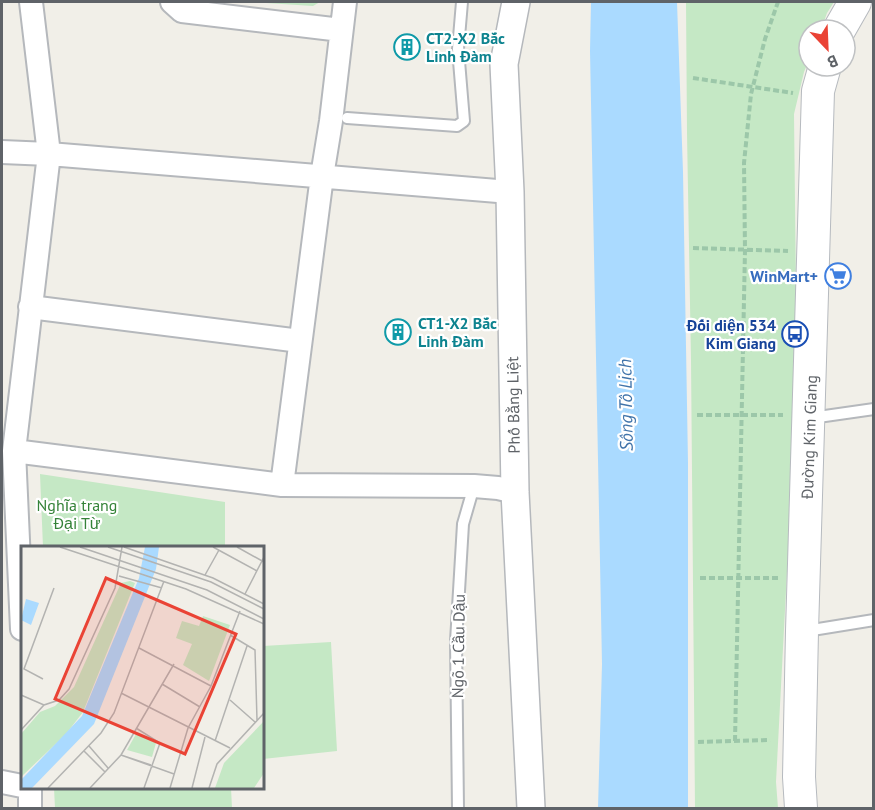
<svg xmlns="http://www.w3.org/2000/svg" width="875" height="810" font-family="'PT Sans',sans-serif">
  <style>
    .green { fill: #c5e8c5 }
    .water { fill: #aadaff }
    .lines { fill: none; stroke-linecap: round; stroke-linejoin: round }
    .service-casing { stroke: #b5b8bc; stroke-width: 14 }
    .minor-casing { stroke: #b5b8bc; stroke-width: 26 }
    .tertiary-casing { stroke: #b5b8bc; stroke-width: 30 }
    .secondary-casing { stroke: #b6babf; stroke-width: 34 }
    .path { stroke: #9cc7a9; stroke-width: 4; stroke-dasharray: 6 3; stroke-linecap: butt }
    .service { stroke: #fff; stroke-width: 10 }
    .minor { stroke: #fff; stroke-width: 22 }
    .tertiary { stroke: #fff; stroke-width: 27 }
    .secondary { stroke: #fff; stroke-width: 32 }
    .labels { text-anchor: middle; stroke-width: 4.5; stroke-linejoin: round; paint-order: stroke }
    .culture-label { font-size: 16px; font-weight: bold; fill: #0d838f; stroke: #fff; text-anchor: start }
    .shop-label { font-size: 16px; font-weight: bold; fill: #366cbe; stroke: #fff; text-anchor: end }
    .transit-label { font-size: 16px; font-weight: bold; fill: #164399; stroke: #fff; text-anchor: end }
    .street-label { font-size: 16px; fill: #5f6368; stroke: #fff }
    .park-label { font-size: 16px; fill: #348238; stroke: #fff }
    .water-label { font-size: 18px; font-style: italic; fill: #4174aa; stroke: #fff }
    .inset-road { fill: none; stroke: #b3b3b1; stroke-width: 1.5 }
    .view { fill: #ea4335; fill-opacity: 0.15; stroke: #ea4335; stroke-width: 3 }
    .inset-edge { fill: none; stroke: #5f6368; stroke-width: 3 }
  </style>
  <rect width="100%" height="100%" fill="#f1efe8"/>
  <!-- green -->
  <path class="green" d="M249 2H320L313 6Z
    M686 2H834L827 13 821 30H809V60L804 72 794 114 797 380 776 782 778 808H695L691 360 687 133Z
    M40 474 225 502V547H43Z
    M331 642 337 751 263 759V646Z
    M54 788H231L232 808H55Z"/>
  <!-- water -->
  <path class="water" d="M591 2H677L683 172 688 463V808H598L602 664 590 51Z"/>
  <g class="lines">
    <!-- service casing -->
    <g class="service-casing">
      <path id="service" d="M347 118 457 126 464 121 458 49 462 2
        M811 418 874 409
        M806 631 874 620
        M458 808 456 641 463 524 474 486"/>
    </g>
    <!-- minor casing -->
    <g class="minor-casing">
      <path id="minor" d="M172 2 182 11 341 30
        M2 152 49 154 510 192
        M30 307 300 341
        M14 451 282 485 474 486 498 488 515 492
        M282 485 322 176 331 121 345 2
        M22 629 14 451 49 154 31 2
        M2 782 22 786
        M30 788V808"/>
    </g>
    <!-- tertiary casing -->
    <g class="tertiary-casing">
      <path id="tertiary" d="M516 2 504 64 510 192 515 492 531 808"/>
    </g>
    <!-- secondary casing -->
    <g class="secondary-casing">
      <path id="secondary" d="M839 30 855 2
        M801 808 799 777 802 631 818 91 825 66"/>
    </g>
    <!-- path -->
    <path class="path" d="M693 78 793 93
      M693 248 788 251
      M697 415H783
      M700 578H781
      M735 741 745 250 744 163 751 94 765 39 778 2
      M698 742 770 740"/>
    <!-- service -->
    <use href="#service" class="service"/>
    <!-- minor -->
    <use href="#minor" class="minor"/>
    <!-- tertiary -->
    <use href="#tertiary" class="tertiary"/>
    <!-- secondary -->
    <use href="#secondary" class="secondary"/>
  </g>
  <!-- icons -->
  <defs>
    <g id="building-ring" transform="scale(1.35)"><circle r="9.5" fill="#fff" stroke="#0f9aa8" stroke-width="1.5"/><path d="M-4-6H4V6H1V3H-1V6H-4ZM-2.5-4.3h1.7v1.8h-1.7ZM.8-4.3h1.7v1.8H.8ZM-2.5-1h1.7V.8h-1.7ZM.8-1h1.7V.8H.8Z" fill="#0f9aa8"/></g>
    <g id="supermarket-ring" transform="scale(1.35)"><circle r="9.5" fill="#fff" stroke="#3f7fe0" stroke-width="1.5"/><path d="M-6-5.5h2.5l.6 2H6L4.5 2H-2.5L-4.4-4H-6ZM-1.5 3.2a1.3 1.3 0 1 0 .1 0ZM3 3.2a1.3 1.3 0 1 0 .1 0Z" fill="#3f7fe0"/></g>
    <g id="bus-ring" transform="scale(1.35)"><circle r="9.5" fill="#fff" stroke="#1a4fb4" stroke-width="1.5"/><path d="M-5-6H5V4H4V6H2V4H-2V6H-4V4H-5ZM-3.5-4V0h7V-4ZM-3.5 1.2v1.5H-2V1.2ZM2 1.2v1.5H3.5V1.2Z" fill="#1a4fb4"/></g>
  </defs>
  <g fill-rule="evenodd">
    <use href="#building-ring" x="407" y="47"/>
    <use href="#supermarket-ring" x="838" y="276"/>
    <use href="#building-ring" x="398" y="332"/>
    <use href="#bus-ring" x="795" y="334"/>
  </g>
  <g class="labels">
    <!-- culture labels -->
    <g class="culture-label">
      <text x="426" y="44">CT2-X2 Bắc<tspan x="426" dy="18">Linh Đàm</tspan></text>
      <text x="418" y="329">CT1-X2 Bắc<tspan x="418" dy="18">Linh Đàm</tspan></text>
    </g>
    <!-- shop labels -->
    <g class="shop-label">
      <text x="818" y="282">WinMart+</text>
    </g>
    <!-- transit labels -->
    <g class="transit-label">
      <text x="776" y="331">Đối diện 534<tspan x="776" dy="18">Kim Giang</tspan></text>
    </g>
    <!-- street labels -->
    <g class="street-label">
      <text transform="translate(513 405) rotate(-91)" y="6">Phố Bằng Liệt</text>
      <text transform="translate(809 437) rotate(-88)" y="6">Đường Kim Giang</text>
      <text transform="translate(458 646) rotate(-89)" y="6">Ngõ 1 Cầu Dậu</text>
    </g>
    <!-- park labels -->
    <g class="park-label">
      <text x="77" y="511">Nghĩa trang<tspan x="77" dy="18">Đại Từ</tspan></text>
    </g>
    <!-- water labels -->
    <g class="water-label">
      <text transform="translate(626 405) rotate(-91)" y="6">Sông Tô Lịch</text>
    </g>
  </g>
  <!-- overview -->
  <g transform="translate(21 546)">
    <rect width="243" height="243" fill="#f1efe8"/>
    <path d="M109 35 114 37 62 166 45 188 0 231V188L19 166 34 160 53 141 100 37ZM182 70 209 79 188 135 162 119 171 98 155 92 161 75 178 80ZM243 175V227L233 242H194L203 217ZM115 188 135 197 131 211 106 204Z" fill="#c5e8c5"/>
    <path d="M124 1H138L135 23 73 178 11 242H0V234L61 170 118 32ZM5 53 18 57 10 79 0 74Z" fill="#aadaff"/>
    <path class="inset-road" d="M39 1 165 43 243 78M59 1 186 44 243 73M87 1 190 36 243 63M103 1 192 32 243 58M192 1 236 25M216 1 243 16M184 29 198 4M98 30 141 42M224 48 243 11M209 89 234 104 236 174M118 102 190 140M22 133 3 123 33 42M141 138 179 161M100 147 209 202M0 149 23 159M209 154 234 176M115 182 139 197 123 242M0 184 23 159 38 154 48 143 94 42 101 1M194 195 226 100M68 200 87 222M63 205 84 226M100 209 153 228M100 209 130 219M27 242 80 187 93 167 143 35M69 242 100 209 153 118M149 242 167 182 190 140 219 65M171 242 184 191M188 242 196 218 243 167"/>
    <path class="view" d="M85 32 215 88 164 208 34 153Z"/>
    <rect width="243" height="243" class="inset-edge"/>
  </g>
  <!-- border -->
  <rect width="875" height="810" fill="none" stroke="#5f6368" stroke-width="6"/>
  <!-- north arrow -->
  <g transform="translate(827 48) rotate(157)"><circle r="28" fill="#ffffff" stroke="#bfc1c3" stroke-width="1.5"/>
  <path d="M0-4.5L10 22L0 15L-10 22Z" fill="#ea4335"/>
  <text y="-9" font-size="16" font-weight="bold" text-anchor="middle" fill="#5f6368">B</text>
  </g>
</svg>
